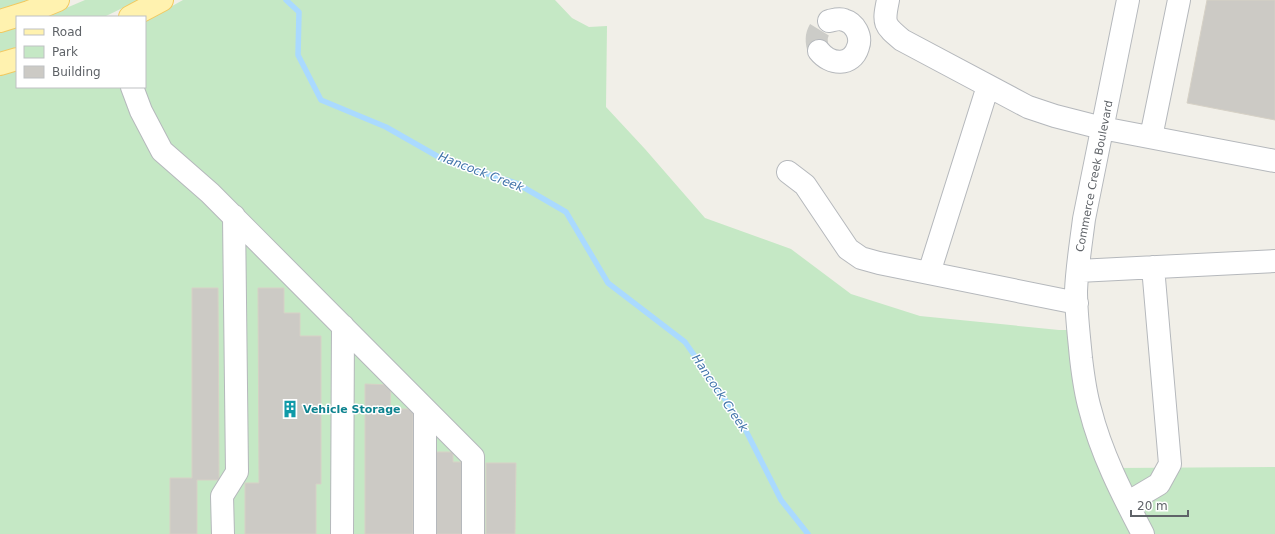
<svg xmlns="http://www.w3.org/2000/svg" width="1275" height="534" font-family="'DejaVu Sans',sans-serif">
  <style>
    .green { fill: #c5e8c5 }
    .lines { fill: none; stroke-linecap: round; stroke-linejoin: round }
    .stream { stroke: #aadaff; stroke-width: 5.5 }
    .building { fill: #cccac5; stroke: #d6d1c6 }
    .minor-tunnel { stroke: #ccccc8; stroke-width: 22; stroke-dasharray: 22 11; stroke-linecap: butt }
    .minor-casing { stroke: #b5b8bc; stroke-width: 24 }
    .major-casing { stroke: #f2c960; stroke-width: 24 }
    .minor { stroke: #fff; stroke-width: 22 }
    .major { stroke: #fff2af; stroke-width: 22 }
    .labels { text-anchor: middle; stroke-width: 3; stroke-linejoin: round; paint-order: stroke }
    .street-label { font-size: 11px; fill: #5f6368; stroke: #fff }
    .culture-label { font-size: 11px; font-weight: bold; fill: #0d838f; stroke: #fff; text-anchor: start }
    .water-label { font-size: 12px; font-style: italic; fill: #4174aa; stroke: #fff }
  </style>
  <rect width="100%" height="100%" fill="#f1efe8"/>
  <!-- green -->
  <path class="green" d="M0 0H29L0 10Z
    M85 0H139L104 17H45Z
    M183 0H555L572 18 589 27 607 26 606 107 645 149 705 218 791 249 851 294 920 316 1059 330H1085L1089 378 1118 468 1275 467V534H0V75L17 70V87H145V21Z
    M17 27V47L0 52V33Z"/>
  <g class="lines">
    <!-- stream -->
    <path class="stream" d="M286 0 299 12 298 55 321 100 386 127 444 160 516 183 566 212 608 283 685 342 743 425 781 500 808 534"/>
  </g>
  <!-- building -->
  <path class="building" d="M1207 0H1275V120L1187 103Z
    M192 288H218L219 480H197V534H170V478H192Z
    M258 288H284V313H300V336H321V484H316V534H245V483H259Z
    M365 384 391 385 390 409H413V534H365Z
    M435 452H453V462H464V534H435Z
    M486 463H516L515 534H486Z"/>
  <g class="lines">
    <!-- minor-tunnel -->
    <path class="minor-tunnel" d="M819 51C814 38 817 28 829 21"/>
    <!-- minor casing -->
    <g class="minor-casing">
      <path id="minor" d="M888 0C883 24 884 25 902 40L1028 107 1055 116 1102 128 1275 161
        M1128 0 1084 219C1081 243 1077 267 1076 291 1076 313 1079 336 1081 358 1083 375 1085 392 1090 409 1101 453 1122 494 1143 534
        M819 51C830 65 852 67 858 47 862 36 855 23 844 20 839 18 834 20 829 21
        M132 87 141 111 162 151 210 193 473 457V534
        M1151 137 1179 0
        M788 172 805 185 848 249 861 258 879 263 1077 303
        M1078 271 1275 261
        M929 273 988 86
        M1127 503 1159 484 1170 464 1153 267
        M223 534 222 496 237 472 234 216
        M342 534 343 326
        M425 534V409"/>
    </g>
    <!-- major casing -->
    <g class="major-casing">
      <path id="major" d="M130 17 162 0
        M0 21 29 12 58 0
        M0 64 17 59"/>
    </g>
    <!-- minor -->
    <use href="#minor" class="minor"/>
    <!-- major -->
    <use href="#major" class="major"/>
  </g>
  <!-- icons -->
  <defs>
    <g id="building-bare" transform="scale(1.38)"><path d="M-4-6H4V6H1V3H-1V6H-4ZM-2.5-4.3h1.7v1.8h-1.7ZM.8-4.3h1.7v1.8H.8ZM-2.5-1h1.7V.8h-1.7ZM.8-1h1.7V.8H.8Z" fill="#0f9aa8" stroke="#fff" stroke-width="2.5" paint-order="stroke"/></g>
  </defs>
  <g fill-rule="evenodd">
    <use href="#building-bare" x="290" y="409"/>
  </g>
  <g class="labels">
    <!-- street labels -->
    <g class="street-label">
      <text transform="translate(1094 176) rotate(-79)" y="4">Commerce Creek Boulevard</text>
    </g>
    <!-- culture labels -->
    <g class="culture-label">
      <text x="303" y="413">Vehicle Storage</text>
    </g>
    <!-- water labels -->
    <g class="water-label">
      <text transform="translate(481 172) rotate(21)" y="4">Hancock Creek</text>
      <text transform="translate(720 393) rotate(56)" y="4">Hancock Creek</text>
    </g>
  </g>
  <!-- legend -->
  <rect x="16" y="16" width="130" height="72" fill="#ffffff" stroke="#bfc1c3"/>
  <rect x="24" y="29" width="20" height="6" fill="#fff2af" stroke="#bfc1c3"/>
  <text x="52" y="36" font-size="12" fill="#5f6368">Road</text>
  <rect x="24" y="46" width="20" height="12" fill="#c5e8c5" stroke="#bfc1c3"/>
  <text x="52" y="56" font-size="12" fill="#5f6368">Park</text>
  <rect x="24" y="66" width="20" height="12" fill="#cccac5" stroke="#bfc1c3"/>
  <text x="52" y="76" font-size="12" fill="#5f6368">Building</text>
  <!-- scale -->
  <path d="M1131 510v6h57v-6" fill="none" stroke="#5f6368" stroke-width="2"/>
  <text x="1137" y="510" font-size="12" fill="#5f6368" stroke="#ffffff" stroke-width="3" paint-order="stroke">20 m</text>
</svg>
